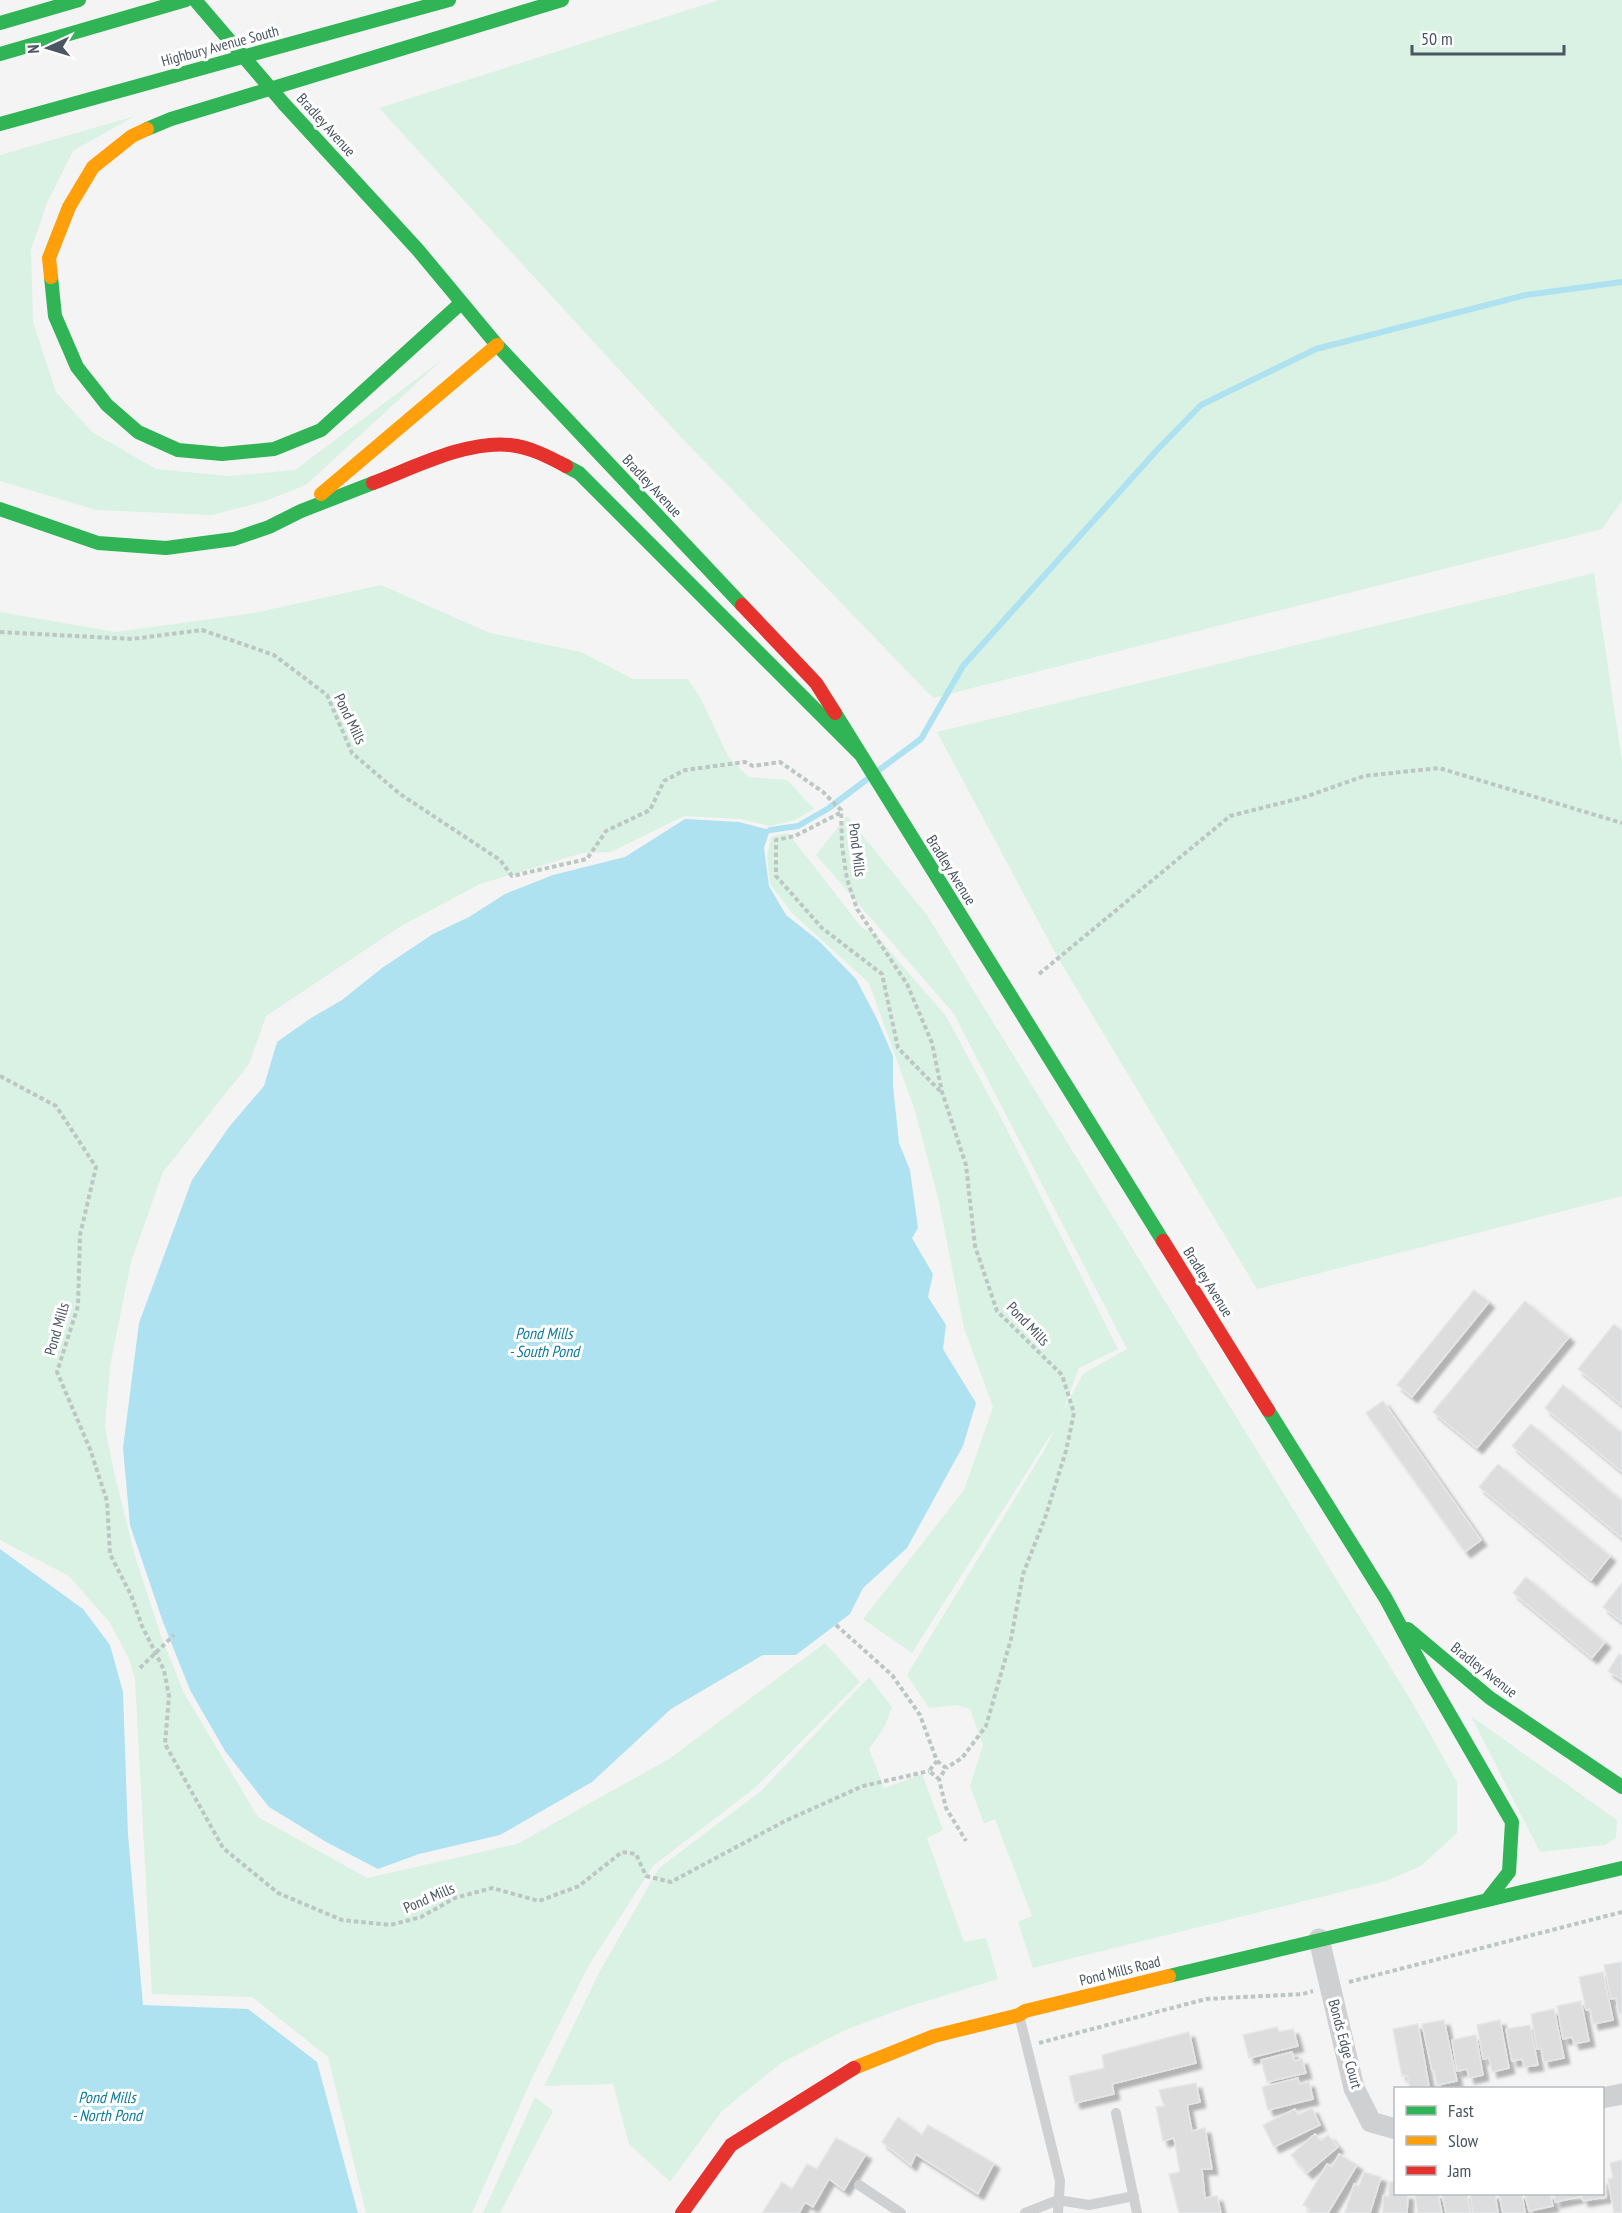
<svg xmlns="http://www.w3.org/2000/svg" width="1622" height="2213" font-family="'PT Sans Narrow',sans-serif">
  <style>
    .green { fill: #d9f2e3 }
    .water { fill: #aee2f0 }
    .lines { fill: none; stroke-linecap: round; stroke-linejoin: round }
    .stream { stroke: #aee2f0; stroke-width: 6 }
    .building { fill: #ddddde; stroke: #e5e6e7; stroke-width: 1.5; filter: url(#shadow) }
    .path { stroke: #bcc7c4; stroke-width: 4; stroke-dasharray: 4.5 3; stroke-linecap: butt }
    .lane { stroke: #ced0d2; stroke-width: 10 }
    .street { stroke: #ced0d2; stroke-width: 21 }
    .fast { stroke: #30b455; stroke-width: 14 }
    .slow { stroke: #ff9f0a; stroke-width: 14 }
    .jam { stroke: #e5322d; stroke-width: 14 }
    .fast-bridge { stroke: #30b455; stroke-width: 14 }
    .labels { text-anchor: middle; stroke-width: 6; stroke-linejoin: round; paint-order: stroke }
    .street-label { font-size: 15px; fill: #4a5661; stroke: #fff }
    .water-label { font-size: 16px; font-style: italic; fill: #0c7c9b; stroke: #fff }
  </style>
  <defs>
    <filter id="shadow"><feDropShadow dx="5.5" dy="5.5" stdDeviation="1.5" flood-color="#0004"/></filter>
  </defs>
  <rect width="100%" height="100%" fill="#f4f4f4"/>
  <!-- green -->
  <path class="green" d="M719 0H1622V501L1602 529 933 698 680 436 379 108Z
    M135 116 73 151 47 203 31 250 33 322 56 392 92 432 156 469 228 476 295 470 443 359 306 485 265 501 212 515 96 510 0 481V155Z
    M1594 573 1622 761V1196L1257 1289 1058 958 937 732Z
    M381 585 490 633 581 652 633 679H688L701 699 728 756 748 777 787 780 814 809 795 820 770 826 740 819 684 816 611 852 583 853 480 884 401 926 266 1016 249 1064 163 1172 131 1262 110 1366 105 1427 114 1472 135 1556 161 1636 184 1693 258 1817 367 1878 517 1844 669 1759 825 1643 860 1682 756 1787 653 1866 589 1965 533 2076 472 2213H366L328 2057 252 1997 152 1994 135 1679 129 1659 110 1623 69 1576 0 1540V612L116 632 254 613Z
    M847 816 927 915 1412 1702 1457 1782V1833L1421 1866 1386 1881 1033 1968 1018 1922 1032 1916 995 1819 984 1824 970 1786 983 1745 970 1709 956 1705 929 1708 907 1675 1045 1449 1055 1428 912 1653 863 1619 964 1490 993 1407 964 1328 939 1202 915 1111 869 983 792 913 770 884 767 856 771 837 788 833 862 928 876 935 946 1016 1001 1118 1118 1349 1079 1368 1062 1413 1083 1374 1127 1349 954 1014 816 855Z
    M869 1677 892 1707 885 1726 869 1749 884 1788 922 1774 943 1830 927 1838 964 1942 986 1938 998 1979 907 2007 845 2030 781 2063 722 2111 670 2182 629 2144 613 2084 544 2086 601 1969 659 1868 761 1791Z
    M1471 1716 1617 1820 1616 1838 1605 1845 1540 1852Z
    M535 2097 553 2111 500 2213H483Z"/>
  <!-- water -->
  <path class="water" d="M685 819 739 822 770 830 764 848 769 886 786 915 819 941 856 979 877 1019 893 1056V1086L899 1143 910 1170 918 1228 912 1238 933 1274 928 1297 946 1325 943 1349 976 1403 963 1446 907 1548 863 1588 850 1614 796 1655H763L671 1709 592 1782 500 1835 419 1854 378 1869 328 1843 269 1807 225 1751 190 1690 163 1622 130 1525 123 1448 139 1323 192 1180 229 1127 264 1086 277 1042 311 1018 342 1000 382 968 433 934 469 917 505 894 553 875 625 857Z
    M0 1549 83 1609 110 1645 123 1692 128 1835 143 2005 248 2009 317 2062 358 2213H0Z"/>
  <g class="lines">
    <!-- stream -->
    <path class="stream" d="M879 770 921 739 963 666 1158 449 1201 405 1316 349 1526 295 1622 282
      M770 830 798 826 829 808 866 780"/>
  </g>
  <!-- building -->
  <path class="building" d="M1474 1290 1489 1302 1412 1397 1397 1385Z
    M1525 1301 1569 1337 1477 1448 1433 1412Z
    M1614 1324 1622 1331V1405L1578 1369Z
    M1563 1385 1622 1433V1472L1545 1408Z
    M1383 1401 1481 1540 1465 1552 1366 1413Z
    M1531 1424 1622 1501V1538L1512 1446Z
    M1498 1464 1610 1556 1591 1580 1479 1487Z
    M1526 1577 1605 1642 1592 1658 1513 1593Z
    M1622 1583V1622L1603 1607Z
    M1619 1654 1622 1656V1680L1608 1671Z
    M1622 1962V2013L1619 2014 1616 1998 1611 1999 1604 1965Z
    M1603 1972 1613 2020 1593 2024 1590 2009 1586 2010 1579 1977Z
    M1581 2001 1589 2041 1574 2044 1572 2037 1563 2039 1557 2006Z
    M1554 2009 1564 2058 1544 2062 1541 2048 1537 2049 1531 2014Z
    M1444 2020 1457 2081 1437 2085 1434 2070H1432L1422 2024Z
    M1500 2020 1509 2068 1492 2072 1489 2058 1483 2059 1477 2025Z
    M1418 2024 1429 2086 1410 2088 1407 2075 1402 2076 1393 2029Z
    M1530 2025 1538 2065 1524 2067 1522 2059 1512 2061 1506 2029Z
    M1277 2027 1279 2032 1293 2029 1298 2046 1249 2058 1243 2035Z
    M1189 2032 1196 2063 1112 2084 1114 2094 1075 2103 1069 2076 1104 2068 1102 2055Z
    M1476 2035 1483 2075 1469 2078 1467 2069 1457 2071 1452 2040Z
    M1292 2052 1294 2061 1302 2059 1306 2073 1267 2082 1261 2060Z
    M1298 2078 1299 2084 1309 2082 1313 2099 1268 2110 1262 2087Z
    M1196 2083 1200 2102 1187 2105 1192 2131 1205 2128 1212 2169H1202L1205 2198 1217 2196 1221 2213H1179L1169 2174 1180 2172 1174 2138 1163 2141 1156 2107 1164 2106 1159 2090Z
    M1312 2108 1320 2125 1274 2147 1263 2125 1295 2109 1298 2115Z
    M898 2117 922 2135 928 2125 994 2163 978 2194 916 2154 911 2165 882 2142Z
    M1315 2134 1321 2141 1328 2135 1338 2147 1307 2173 1291 2155Z
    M836 2138 866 2154 844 2190 829 2179 813 2207 805 2202 799 2213H762L782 2182 792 2189 807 2164 817 2169Z
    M1339 2154 1357 2165 1328 2213H1308L1310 2209 1303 2205 1327 2164 1332 2167Z
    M1622 2160V2213H1614L1608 2179 1613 2178 1610 2163Z
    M1364 2172 1381 2177 1370 2213H1345L1354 2184 1359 2186Z
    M1602 2178 1606 2197 1583 2201 1581 2194H1602Z
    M1389 2182H1396V2194H1408L1407 2213H1383V2196H1389Z
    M1418 2194H1438L1442 2213H1418L1415 2196 1419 2195Z
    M1442 2194H1467L1471 2213H1446Z
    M1470 2194H1495L1498 2213H1473Z
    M1499 2194H1522L1525 2213H1503Z
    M1525 2194H1550L1553 2206 1529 2211Z
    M1554 2194H1578L1579 2197 1555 2202Z"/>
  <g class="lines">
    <!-- path -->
    <path class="path" d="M0 632 132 639 202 630 274 655 327 695 352 753 400 794 500 860 512 876 587 859 606 831 650 810 664 781 685 770 745 762 753 766 780 762 823 792 841 810 842 846 847 879 857 909 907 984 932 1043 942 1092 966 1165 975 1246 997 1311 1062 1375 1074 1413 1066 1451 1045 1518 1023 1574 1011 1639 986 1726 962 1758 946 1768
      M840 813 795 836 776 840V876L822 928 882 974 898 1048 941 1092
      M1039 974 1230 816 1305 797 1364 776 1439 768 1622 823
      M0 1076 56 1106 96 1167 80 1235 78 1306 57 1372 90 1449 107 1501 110 1554 131 1595 142 1626 164 1670 169 1696 165 1744 223 1848 278 1893 342 1920 390 1925 421 1917 455 1898 492 1888 539 1901 579 1886 622 1852 636 1854 646 1876 671 1882 785 1821 863 1786 929 1771
      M836 1625 892 1675 920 1715 937 1761 929 1771 939 1779
      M140 1668 174 1635
      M937 1761 946 1768 939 1779 946 1808 966 1841
      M1349 1982 1622 1912
      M1039 2043 1206 1999 1303 1994 1313 1991"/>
    <!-- lane -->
    <path class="lane" d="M1019 2015 1060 2181 1058 2213
      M1116 2113 1137 2213
      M859 2185 901 2213
      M1025 2213 1058 2200 1089 2205 1134 2196"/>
    <!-- street -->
    <path class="street" d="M1319 1939 1354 2088 1371 2122 1396 2129
      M1602 2098 1622 2094"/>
    <!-- fast -->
    <path class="fast" d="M0 23 79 0
      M0 54 186 0
      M284 104 418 250 497 345 742 605
      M0 124 449 0
      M147 129 171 119 562 0
      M51 277 55 316 77 367 107 405 138 432 178 450 222 454 274 449 321 430 461 303
      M566 466 579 473 861 755
      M0 509 98 543 166 548 234 539 269 527 301 511 373 483
      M835 713 1163 1241
      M1268 1410 1386 1599 1424 1670 1512 1822 1509 1872 1487 1900
      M1408 1629 1490 1698 1622 1787
      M1169 1976 1622 1868"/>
    <!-- slow -->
    <path class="slow" d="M51 277 49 258 69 207 93 167 132 136 147 129
      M321 494 497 345
      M854 2068 934 2036 1019 2015 1025 2011 1169 1976"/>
    <!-- jam -->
    <path class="jam" d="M373 483C413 468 467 440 510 445 530 447 549 457 566 466
      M742 605 816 683 835 713
      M1163 1241 1268 1410
      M682 2213 731 2145 854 2068"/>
    <!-- fast-bridge -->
    <path class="fast-bridge" d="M195 0 284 104"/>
  </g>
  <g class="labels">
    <!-- street labels -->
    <g class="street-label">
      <text transform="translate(220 46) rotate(-15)" y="5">Highbury Avenue South</text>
      <text transform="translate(326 125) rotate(48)" y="5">Bradley Avenue</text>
      <text transform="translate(652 486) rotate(47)" y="5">Bradley Avenue</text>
      <text transform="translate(350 719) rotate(64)" y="5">Pond Mills</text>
      <text transform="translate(857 850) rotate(83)" y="5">Pond Mills</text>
      <text transform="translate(951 870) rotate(58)" y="5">Bradley Avenue</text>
      <text transform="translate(1208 1282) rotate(58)" y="5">Bradley Avenue</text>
      <text transform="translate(1028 1324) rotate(46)" y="5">Pond Mills</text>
      <text transform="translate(57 1329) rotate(-74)" y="5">Pond Mills</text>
      <text transform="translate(1484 1670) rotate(38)" y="5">Bradley Avenue</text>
      <text transform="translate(429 1898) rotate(-23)" y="5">Pond Mills</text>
      <text transform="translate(1120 1971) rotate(-14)" y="5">Pond Mills Road</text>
      <text transform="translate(1345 2044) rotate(75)" y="5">Bonds Edge Court</text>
    </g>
    <!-- water labels -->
    <g class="water-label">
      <text x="544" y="1339">Pond Mills<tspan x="544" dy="18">- South Pond</tspan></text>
      <text x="107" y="2103">Pond Mills<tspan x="107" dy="18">- North Pond</tspan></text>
    </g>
  </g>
  <!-- legend -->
  <rect x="1394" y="2087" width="210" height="108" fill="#ffffff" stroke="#b7bbc0" stroke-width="1.5"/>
  <rect x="1406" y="2106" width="30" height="9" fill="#30b455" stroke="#b7bbc0" stroke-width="1.5"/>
  <text x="1448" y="2117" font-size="18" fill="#4a5661">Fast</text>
  <rect x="1406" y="2136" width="30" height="9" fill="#ff9f0a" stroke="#b7bbc0" stroke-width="1.5"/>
  <text x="1448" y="2147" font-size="18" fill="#4a5661">Slow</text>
  <rect x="1406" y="2166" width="30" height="9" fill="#e5322d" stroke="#b7bbc0" stroke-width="1.5"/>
  <text x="1448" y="2177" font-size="18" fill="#4a5661">Jam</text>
  <!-- north arrow -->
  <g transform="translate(48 48) rotate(266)" stroke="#ffffff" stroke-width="4.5" paint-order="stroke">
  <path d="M0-4.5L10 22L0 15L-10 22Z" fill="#4a5661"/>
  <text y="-9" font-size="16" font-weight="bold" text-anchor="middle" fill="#4a5661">N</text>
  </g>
  <!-- scale -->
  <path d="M1412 45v9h152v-9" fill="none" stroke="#4a5661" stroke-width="3"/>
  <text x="1421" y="45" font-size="18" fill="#4a5661" stroke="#ffffff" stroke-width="4.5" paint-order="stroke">50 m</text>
</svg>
